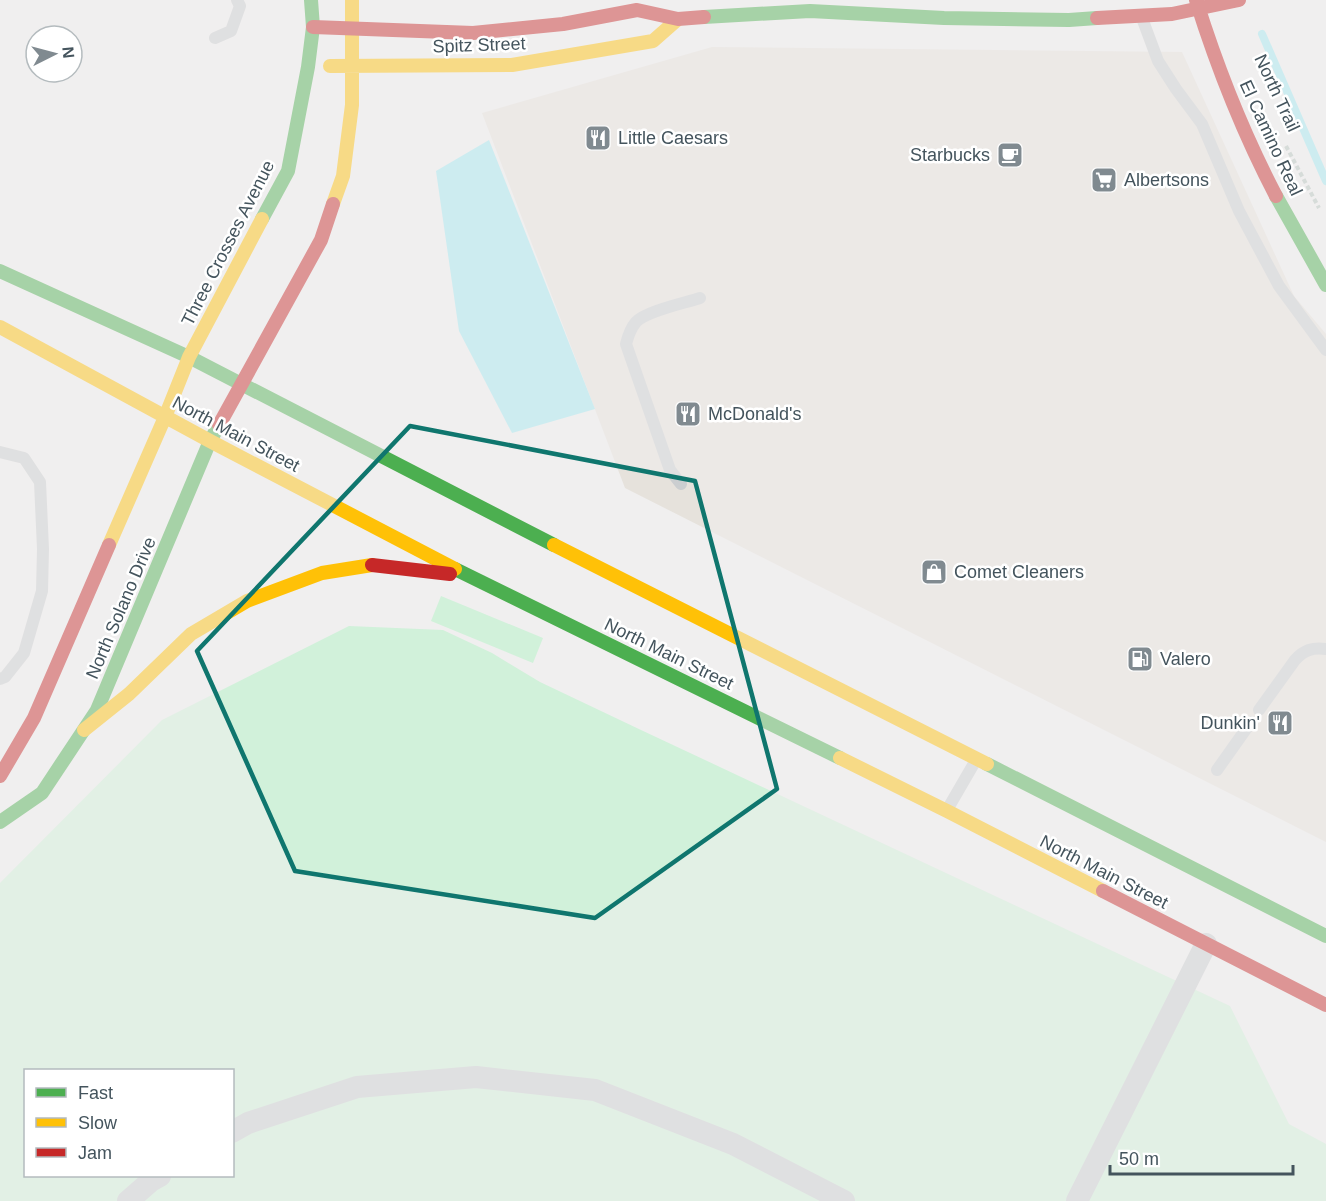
<svg xmlns="http://www.w3.org/2000/svg" width="1326" height="1201" font-family="Helvetica,sans-serif">
  <style>
    .commercial { fill: #e6e2dc }
    .green { fill: #d1f1da; fill-rule: evenodd }
    .water { fill: #a2e9f2 }
    .lines { fill: none; stroke-linecap: round; stroke-linejoin: round }
    .stream { stroke: #a2e9f2; stroke-width: 8 }
    .path { stroke: #b7c5bf; stroke-width: 4; stroke-dasharray: 4.5 3; stroke-linecap: butt }
    .lane { stroke: #cbced0; stroke-width: 12 }
    .street { stroke: #cbced0; stroke-width: 22 }
    .fast { stroke: #4caf50; stroke-width: 14 }
    .slow { stroke: #ffc107; stroke-width: 14 }
    .jam { stroke: #c62828; stroke-width: 14 }
    .marked { fill: none; stroke: #0f766e; stroke-width: 4.5; stroke-linejoin: round }
    .labels { text-anchor: middle; stroke-width: 5; stroke-linejoin: round; paint-order: stroke }
    .street-label { font-size: 18px; fill: #44545d; stroke: #fff }
    .poi-label { font-size: 18px; fill: #44545d; stroke: #fff; text-anchor: start }
  </style>
  <rect width="100%" height="100%" fill="#f0efef"/>
  <!-- commercial -->
  <path class="commercial" d="M712 47 1182 52 1294 296 1326 334V842L625 488 482 113Z"/>
  <!-- green -->
  <path class="green" d="M441 596 543 638 533 663 431 621Z
    M349 626 443 630 492 653 540 682 641 730 1230 1006 1289 1124 1326 1144V1201H0V883L162 720ZM26 1070H232V1176H26Z"/>
  <!-- water -->
  <path class="water" d="M489 140 595 409 512 433 459 331 436 171Z"/>
  <g class="lines">
    <!-- stream -->
    <path class="stream" d="M1262 34 1326 181"/>
    <!-- path -->
    <path class="path" d="M1286 146 1319 208"/>
    <!-- lane -->
    <path class="lane" d="M1142 18 1158 61 1176 89 1202 124 1239 211 1279 286 1326 350
      M215 38 231 31 240 6 237 0
      M0 452 24 458 40 482 43 549 42 591 24 653 5 677 0 679
      M681 484 670 470 626 344C628 336 630 329 636 322 646 311 685 303 700 298
      M1259 710 1295 660C1304 650 1313 647 1326 649
      M1217 770 1251 722
      M947 810 976 760"/>
    <!-- street -->
    <path class="street" d="M232 1132 248 1123 357 1087 476 1077 595 1090 733 1144 844 1201
      M128 1201 151 1181 160 1176
      M1077 1201 1206 944"/>
    <!-- fast -->
    <path class="fast" d="M704 17 810 11 944 18 1069 20 1097 18
      M1276 196 1326 285
      M262 219 288 171 308 67 313 27 311 0
      M0 271 189 357 554 545
      M455 569 840 758
      M987 764 1326 936
      M0 822 42 793 97 710 210 441 219 425"/>
    <!-- slow -->
    <path class="slow" d="M330 66 512 65 653 41 678 19
      M333 204 343 176 352 105V0
      M0 327 210 441 455 569
      M109 545 165 417 189 357 262 219
      M554 545 987 764
      M84 730 129 694 191 634 247 601 322 573 372 565
      M840 758 947 811 1103 891"/>
    <!-- jam -->
    <path class="jam" d="M1196 0C1217 67 1243 133 1276 196
      M1097 18 1172 14 1239 0
      M313 27 473 33 563 24 637 10 678 19 704 17
      M219 425 321 240 333 204
      M372 565 450 574
      M0 776 34 718 109 545
      M1103 891 1326 1005"/>
  </g>
  <!-- marked area -->
  <path d="M0 0H1326V1201H0ZM410 426 695 481 777 789 595 918 295 871 197 651Z" fill="#f0efef" fill-opacity=".55" fill-rule="evenodd"/>
  <path class="marked" d="M410 426 695 481 777 789 595 918 295 871 197 651Z"/>
  <!-- icons -->
  <defs>
    <g id="restaurant-square" transform="scale(1.35)"><rect x="-9" y="-9" width="18" height="18" rx="4" fill="#808a90" stroke="#fff"/><path d="M-5-6h1v4h1v-4h1v4h1v-4h1v5L-1.5 .5V6h-2V.5L-5-1ZM5-6V6H3V1.5H1.5Q1.5-4 5-6Z" fill="#fff"/></g>
    <g id="cafe-square" transform="scale(1.35)"><rect x="-9" y="-9" width="18" height="18" rx="4" fill="#808a90" stroke="#fff"/><path d="M-5.5-4.5H6V0H3Q3 3.5 0 3.5H-2.5Q-5.5 3.5-5.5 0ZM3-3.2v2h1.7v-2ZM-6 4.5H4V6H-6Z" fill="#fff"/></g>
    <g id="supermarket-square" transform="scale(1.35)"><rect x="-9" y="-9" width="18" height="18" rx="4" fill="#808a90" stroke="#fff"/><path d="M-6-5.5h2.5l.6 2H6L4.5 2H-2.5L-4.4-4H-6ZM-1.5 3.2a1.3 1.3 0 1 0 .1 0ZM3 3.2a1.3 1.3 0 1 0 .1 0Z" fill="#fff"/></g>
    <g id="shop-square" transform="scale(1.35)"><rect x="-9" y="-9" width="18" height="18" rx="4" fill="#808a90" stroke="#fff"/><path d="M-5-2.5h2.3a2.7 3.5 0 0 1 5.4 0H5L5.5 6h-11ZM-1.5-2.5h3a1.5 2.3 0 0 0-3 0Z" fill="#fff"/></g>
    <g id="fuel-square" transform="scale(1.35)"><rect x="-9" y="-9" width="18" height="18" rx="4" fill="#808a90" stroke="#fff"/><path d="M-5.5-6h7V0h2V4h1.3V-2.5L3-4.5l.8-.8L6-3V5H2.5V1h-1V6h-7ZM-4.2-4.7v3.2H.2V-4.7Z" fill="#fff"/></g>
  </defs>
  <g fill-rule="evenodd">
    <use href="#restaurant-square" x="598" y="138"/>
    <use href="#cafe-square" x="1010" y="155"/>
    <use href="#supermarket-square" x="1104" y="180"/>
    <use href="#restaurant-square" x="688" y="414"/>
    <use href="#shop-square" x="934" y="572"/>
    <use href="#fuel-square" x="1140" y="659"/>
    <use href="#restaurant-square" x="1280" y="723"/>
  </g>
  <g class="labels">
    <!-- street labels -->
    <g class="street-label">
      <text transform="translate(479 45) rotate(-2)" y="6">Spitz Street</text>
      <text transform="translate(1277 93) rotate(65)" y="6">North Trail</text>
      <text transform="translate(1271 138) rotate(65)" y="6">El Camino Real</text>
      <text transform="translate(228 243) rotate(-63)" y="6">Three Crosses Avenue</text>
      <text transform="translate(236 434) rotate(28)" y="6">North Main Street</text>
      <text transform="translate(121 608) rotate(-67)" y="6">North Solano Drive</text>
      <text transform="translate(669 654) rotate(26)" y="6">North Main Street</text>
      <text transform="translate(1104 872) rotate(27)" y="6">North Main Street</text>
    </g>
    <!-- poi labels -->
    <g class="poi-label">
      <text x="618" y="144">Little Caesars</text>
      <text x="990" y="161" text-anchor="end">Starbucks</text>
      <text x="1124" y="186">Albertsons</text>
      <text x="708" y="420">McDonald's</text>
      <text x="954" y="578">Comet Cleaners</text>
      <text x="1160" y="665">Valero</text>
      <text x="1260" y="729" text-anchor="end">Dunkin'</text>
    </g>
  </g>
  <!-- legend -->
  <rect x="24" y="1069" width="210" height="108" fill="#ffffff" stroke="#b4bbbe" stroke-width="1.5"/>
  <rect x="36" y="1088" width="30" height="9" fill="#4caf50" stroke="#b4bbbe" stroke-width="1.5"/>
  <text x="78" y="1099" font-size="18" fill="#44545d">Fast</text>
  <rect x="36" y="1118" width="30" height="9" fill="#ffc107" stroke="#b4bbbe" stroke-width="1.5"/>
  <text x="78" y="1129" font-size="18" fill="#44545d">Slow</text>
  <rect x="36" y="1148" width="30" height="9" fill="#c62828" stroke="#b4bbbe" stroke-width="1.5"/>
  <text x="78" y="1159" font-size="18" fill="#44545d">Jam</text>
  <!-- north arrow -->
  <g transform="translate(54 54) rotate(84)"><circle r="28" fill="#ffffff" stroke="#b4bbbe" stroke-width="1.5"/>
  <path d="M0-4.5L10 22L0 15L-10 22Z" fill="#808a90"/>
  <text y="-9" font-size="16" font-weight="bold" text-anchor="middle" fill="#44545d">N</text>
  </g>
  <!-- scale -->
  <path d="M1110 1165v9h183v-9" fill="none" stroke="#44545d" stroke-width="3"/>
  <text x="1119" y="1165" font-size="18" fill="#44545d" stroke="#ffffff" stroke-width="4.5" paint-order="stroke">50 m</text>
</svg>
